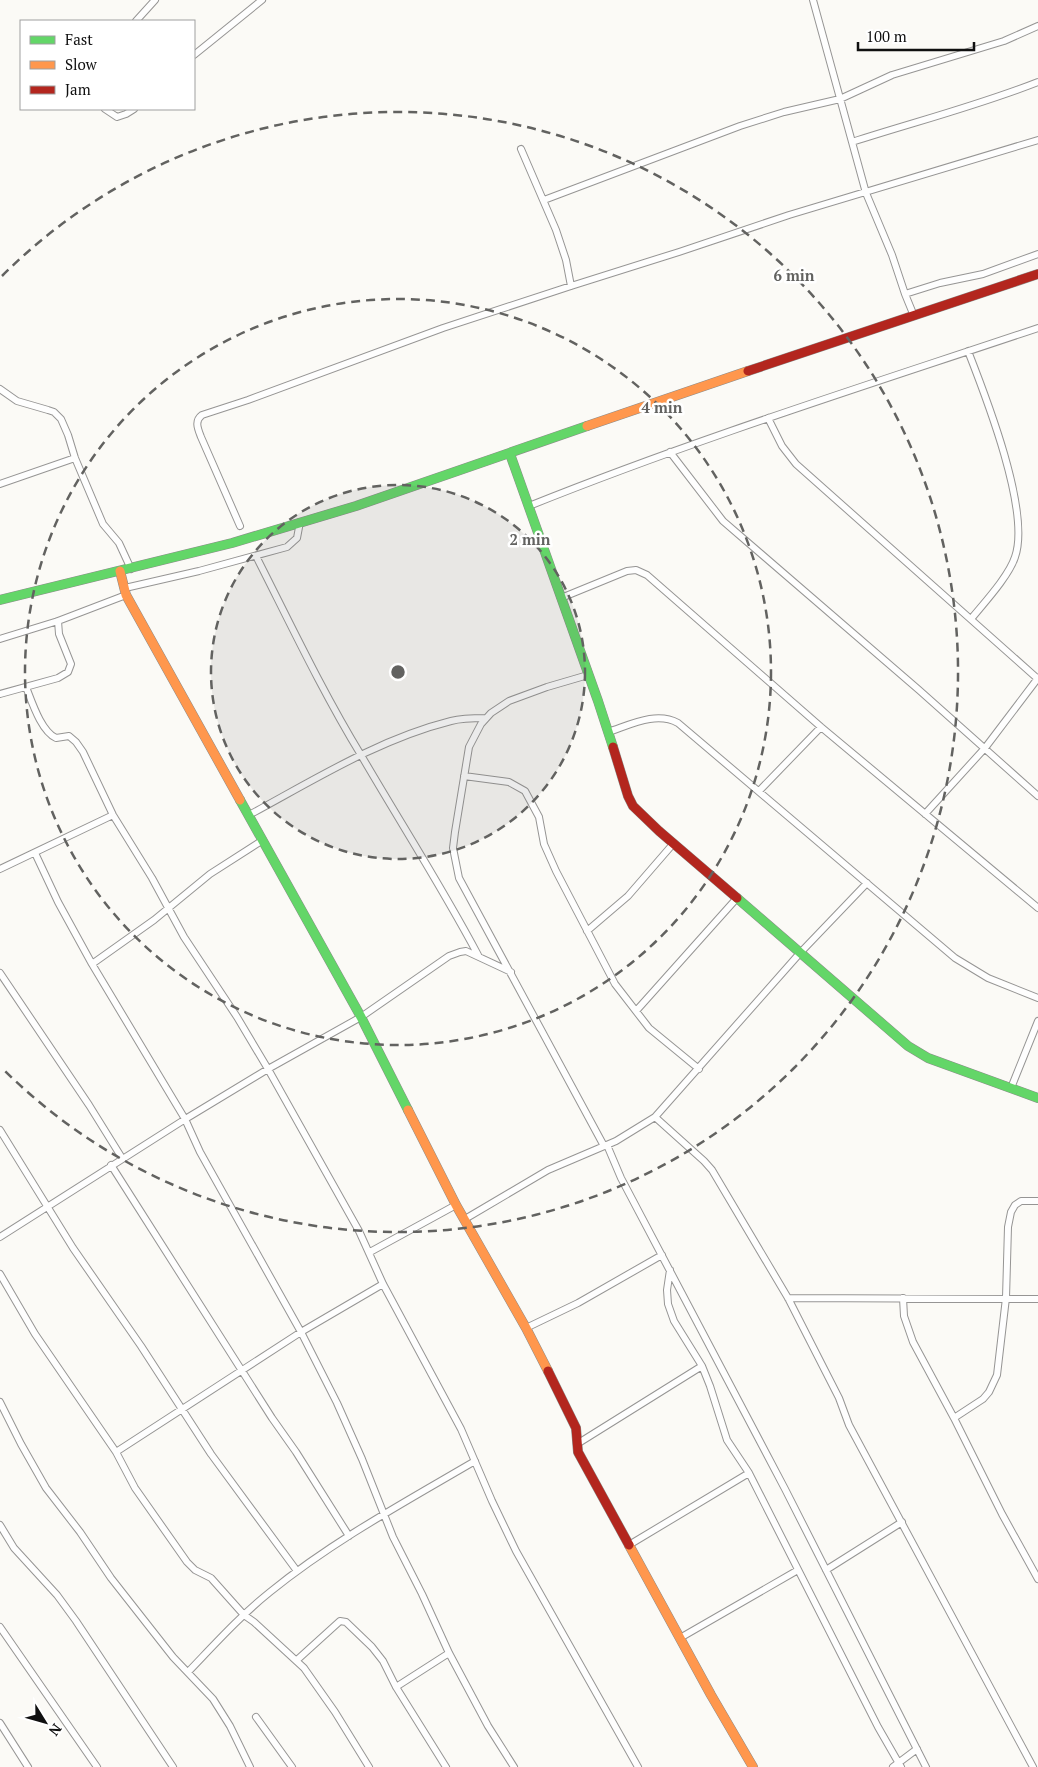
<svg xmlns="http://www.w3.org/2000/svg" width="1038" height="1767" font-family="'PT Serif',serif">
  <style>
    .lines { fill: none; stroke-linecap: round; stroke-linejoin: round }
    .street-casing { stroke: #969594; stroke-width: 8 }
    .fast-casing { stroke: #8c8c8a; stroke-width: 10 }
    .slow-casing { stroke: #8c8c8a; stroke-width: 10 }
    .jam-casing { stroke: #8c8c8a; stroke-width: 10 }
    .street { stroke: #fefefe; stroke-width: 6 }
    .fast { stroke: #63d668; stroke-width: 9 }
    .slow { stroke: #ff974d; stroke-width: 9 }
    .jam { stroke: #b3261e; stroke-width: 9 }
    .ring { fill: none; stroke: #626260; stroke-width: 2.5; stroke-dasharray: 9 6 }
    .centre { fill: #626260; stroke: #fff; stroke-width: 2.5 }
    .ring-label { font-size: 15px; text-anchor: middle; font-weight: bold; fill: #626260; stroke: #fff; stroke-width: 5; stroke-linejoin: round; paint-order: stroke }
  </style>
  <rect width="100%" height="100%" fill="#fbfaf6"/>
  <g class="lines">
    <!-- street casing -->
    <g class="street-casing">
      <path id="street" d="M813 0 866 193 892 255 905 294 914 316
        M136 21 155 0
        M194 55 262 0
        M105 109 117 117 126 114 134 109
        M852 142C914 122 977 106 1038 82
        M521 149 556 230 566 260 571 286
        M544 200 740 126 784 112 840 99 892 75 1004 41 1038 26
        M905 294 940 283 983 274 1038 254
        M968 351C986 397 1031 512 1015 557 1009 576 984 603 971 619
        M0 389 17 401 48 410 54 412 61 419 68 435 75 458 103 524 119 543 131 569
        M768 418 782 446 796 464 1038 679
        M670 452 723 521 919 690 1038 796
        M0 484 75 458
        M529 506C696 439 868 385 1038 328
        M240 526 201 437C198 429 194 421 202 415L248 400 443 328 571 286 679 252 789 215 1038 140
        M256 556C290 623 322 691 361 755 400 822 442 887 478 955
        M125 588 199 571 287 547 297 538 300 522
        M561 598 627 571 636 570 647 575 821 727 1038 908
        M0 639 58 621 126 595
        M588 675 547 687 509 701 491 713 481 724 469 747 455 832 453 848 459 878 604 1146
        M26 687C32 702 41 731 56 738L69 736 76 742 83 752 113 815 152 878 184 937 237 1017 268 1069 359 1231 383 1284 461 1429 492 1501 516 1551 638 1767
        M0 694 58 678 68 672 71 664 59 634 58 621
        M608 732C630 725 656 711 678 723L955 958 988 978 1038 998
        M464 776 509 782 525 791 539 817 544 844 556 871 615 984 649 1028 699 1069
        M759 791 821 727
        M925 814 985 748 1038 678
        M249 815C314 780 379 739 451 721 462 718 474 718 486 718
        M35 853 58 902 92 964 185 1119 200 1152 301 1332 337 1403 362 1459 393 1537 422 1594 449 1653 488 1726 514 1767
        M0 869 113 815
        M587 931 628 896 673 844
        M92 964 154 920 210 874 263 840
        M0 973 89 1105 122 1158
        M636 1011 737 898
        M1011 1088 1038 1021
        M655 1117 704 1161 712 1170 788 1298 839 1398 849 1425 1033 1767
        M0 1130 73 1248 141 1346 211 1454 297 1571
        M607 1145 621 1178 785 1489 926 1767
        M111 1165 272 1418 296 1452 349 1536
        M465 1219 548 1170 616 1141 655 1117 800 953 867 883
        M0 1237 187 1118 268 1069 361 1017 449 956 460 952 466 951 511 972
        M370 1252 456 1205
        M670 1270 667 1290 668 1304 674 1321 702 1366 710 1386 727 1440 749 1473 878 1727 901 1767
        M0 1274 35 1334 116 1452 135 1488 187 1562 195 1570 211 1578 244 1615 254 1622 304 1668 335 1712 369 1767
        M788 1298 1038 1299
        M903 1298 904 1316 913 1342 954 1418 1002 1514 1038 1579
        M526 1328 578 1303 662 1255
        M0 1402 21 1444 46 1488 80 1532 111 1578 173 1657 213 1699 230 1726 250 1767
        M954 1418 983 1399 989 1392 997 1375 1006 1298 1008 1227 1011 1212 1015 1205 1021 1201H1038
        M577 1444 702 1366
        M116 1452 301 1332 383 1284
        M0 1525 14 1548 57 1595 76 1621 173 1767
        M629 1545 749 1473
        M826 1570 902 1522
        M0 1627 97 1767
        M680 1638 798 1570
        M297 1660 340 1621 346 1622 372 1647 383 1661 396 1687 446 1767
        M188 1672C214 1645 240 1616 270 1592 333 1541 405 1502 475 1461
        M396 1687 449 1653
        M256 1717 292 1767
        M0 1723 28 1767
        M893 1767 917 1749"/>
    </g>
    <!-- fast casing -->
    <g class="fast-casing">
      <path id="fast" d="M510 454 598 701 613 747
        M0 600 232 543 356 506 587 426
        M240 800 361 1017 408 1110
        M737 898 908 1046 928 1058 1038 1098"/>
    </g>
    <!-- slow casing -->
    <g class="slow-casing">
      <path id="slow" d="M587 426 748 371
        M120 571 126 595 240 800
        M408 1110 456 1205 526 1328 548 1371
        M629 1545 711 1695 753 1767"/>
    </g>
    <!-- jam casing -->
    <g class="jam-casing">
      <path id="jam" d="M748 371 1038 274
        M613 747 628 796 633 806 659 831 737 898
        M548 1371 576 1428 578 1452 629 1545"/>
    </g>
    <!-- street -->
    <use href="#street" class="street"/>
    <!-- fast -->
    <use href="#fast" class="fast"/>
    <!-- slow -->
    <use href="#slow" class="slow"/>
    <!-- jam -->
    <use href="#jam" class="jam"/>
  </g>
  <!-- distance rings -->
  <circle cx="398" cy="672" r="187" fill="#626260" fill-opacity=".12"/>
  <g class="ring">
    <circle cx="398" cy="672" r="187"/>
    <circle cx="398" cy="672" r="373"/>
    <path d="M2 276A560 560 0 1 1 2 1068"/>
  </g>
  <circle cx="398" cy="672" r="8" class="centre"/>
  <g class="ring-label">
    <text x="794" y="281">6 min</text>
    <text x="662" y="413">4 min</text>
    <text x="530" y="545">2 min</text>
  </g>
  <!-- legend -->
  <rect x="20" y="20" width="175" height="90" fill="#ffffff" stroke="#9f9f9f"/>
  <rect x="30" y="36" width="25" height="8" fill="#63d668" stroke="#9f9f9f"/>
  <text x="65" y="45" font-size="15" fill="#101010">Fast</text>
  <rect x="30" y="61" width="25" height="8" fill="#ff974d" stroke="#9f9f9f"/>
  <text x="65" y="70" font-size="15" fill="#101010">Slow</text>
  <rect x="30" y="86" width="25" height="8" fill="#b3261e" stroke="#9f9f9f"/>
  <text x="65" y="95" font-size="15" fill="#101010">Jam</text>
  <!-- north arrow -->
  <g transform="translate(45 1722) rotate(127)" stroke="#ffffff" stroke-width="4" paint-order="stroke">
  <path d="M0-4L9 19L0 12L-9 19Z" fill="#101010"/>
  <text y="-8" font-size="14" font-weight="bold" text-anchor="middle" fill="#101010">N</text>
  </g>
  <!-- scale -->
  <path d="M858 42v8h116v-8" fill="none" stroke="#101010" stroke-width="2.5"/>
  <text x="866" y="42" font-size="15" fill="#101010" stroke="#ffffff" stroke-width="4" paint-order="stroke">100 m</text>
</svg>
